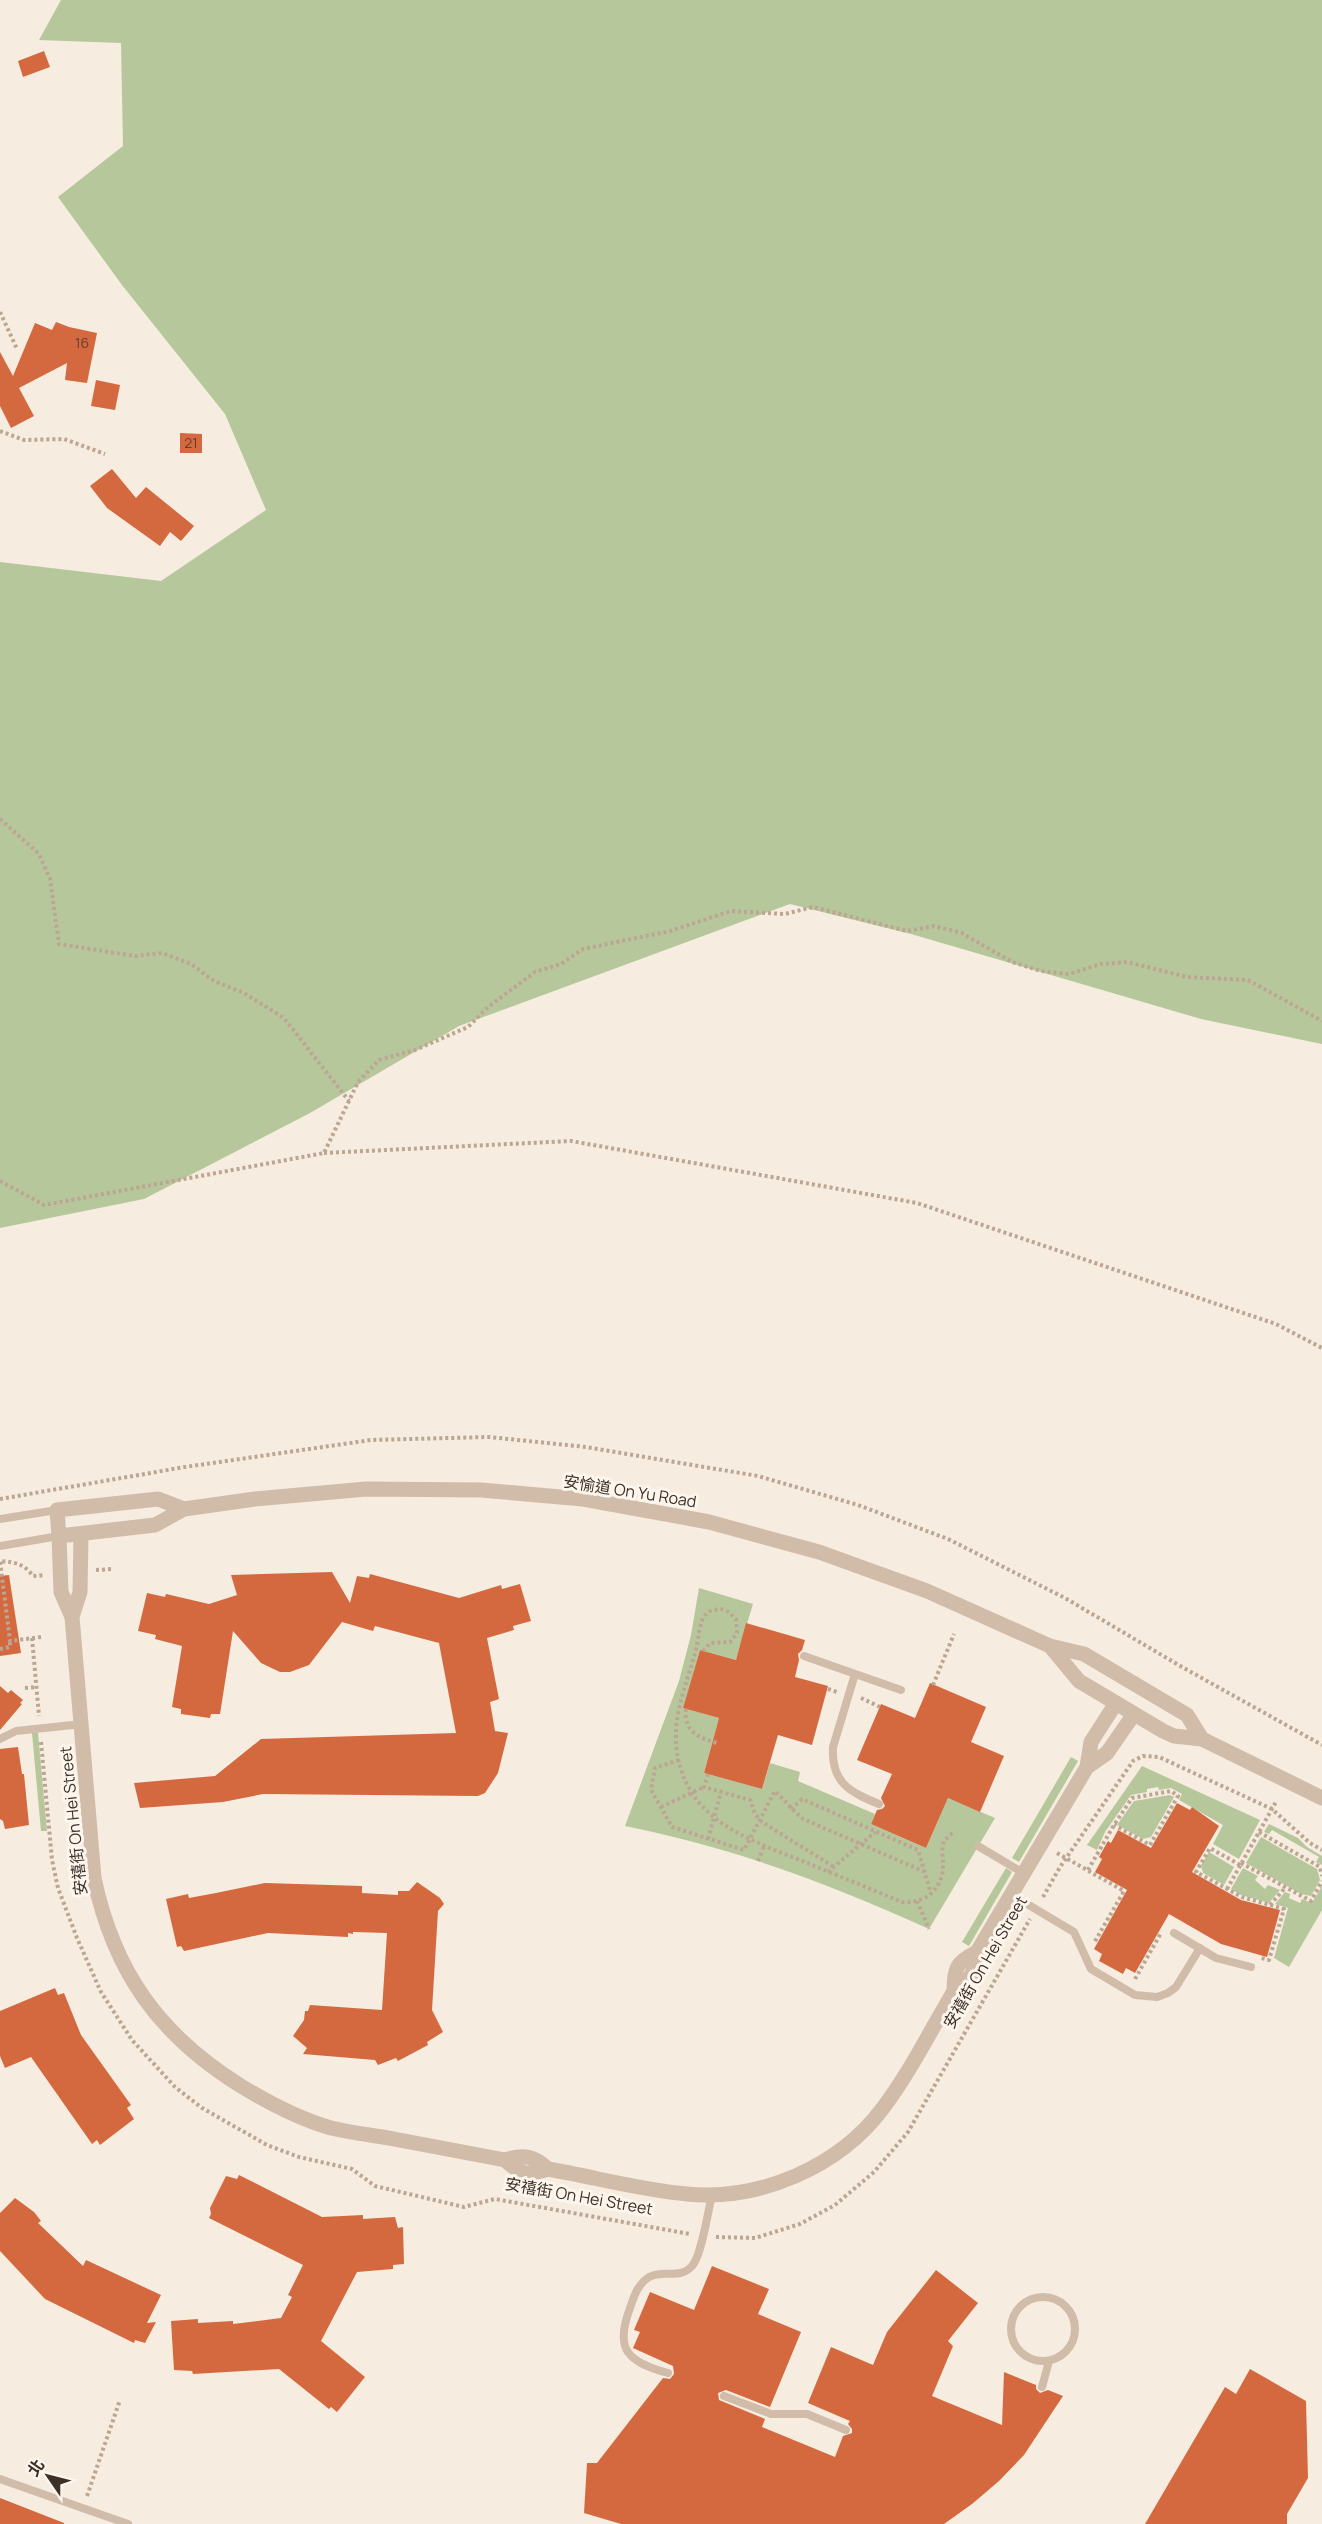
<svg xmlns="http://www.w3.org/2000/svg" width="1322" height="2524" font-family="Manrope,'Noto Sans TC',sans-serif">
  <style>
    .green { fill: #b7c79c }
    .building { fill: #d4693f }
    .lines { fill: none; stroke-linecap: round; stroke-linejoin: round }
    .path { stroke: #bca693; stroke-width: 4; stroke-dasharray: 3 3; stroke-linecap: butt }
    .service { stroke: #d0bca9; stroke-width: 8 }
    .minor { stroke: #d0bca9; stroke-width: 15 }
    .tertiary { stroke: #d0bca9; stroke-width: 15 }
    .labels { text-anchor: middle; stroke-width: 6; stroke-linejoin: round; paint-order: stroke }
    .number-label { font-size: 14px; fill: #633e2e }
    .street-label { font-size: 16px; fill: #3d3029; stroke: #fcf6ed }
  </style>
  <rect width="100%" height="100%" fill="#f6ecdf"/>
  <!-- green -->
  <path class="green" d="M61 0H1322V1044L1201 1019 911 934 790 904 459 1026 310 1113 144 1199 0 1228V562L161 581 266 510 225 414 122 285 58 197 123 146 121 43 39 40Z
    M699 1588 753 1604 736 1660 700 1650 685 1702 684 1708 719 1718 704 1773 762 1789 770 1763 800 1772 798 1781 875 1814 871 1824 926 1848 948 1798 995 1818 929 1929C831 1884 731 1847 625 1826L679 1681 691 1635Z
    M32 1733H38L47 1831H41Z
    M1071 1757 1078 1761 1019 1862 1012 1858Z
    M1142 1766 1260 1820 1239 1859 1213 1844 1223 1825 1179 1800 1182 1794 1171 1788 1159 1790 1158 1787 1147 1789V1792L1131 1795 1105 1832 1097 1850 1087 1845Z
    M1170 1795 1174 1797 1151 1837 1143 1839 1117 1825 1134 1801Z
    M1269 1824 1298 1838 1307 1847 1322 1856V1865L1316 1862 1319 1857 1272 1830 1269 1834 1264 1832Z
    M1261 1837 1317 1869 1320 1880 1311 1896 1301 1894 1246 1863Z
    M1209 1852 1234 1867 1224 1885 1203 1873 1201 1865Z
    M1006 1868 1012 1872 969 1946 962 1942Z
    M1243 1868 1258 1876 1255 1880 1265 1889 1268 1885 1280 1890 1269 1903 1241 1895 1231 1889Z
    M1322 1886V1910L1289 1967 1274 1958 1288 1908 1275 1904 1285 1892 1290 1894 1289 1898 1300 1903 1302 1899 1312 1903Z"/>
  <!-- building -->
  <path class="building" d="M44 51 50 67 23 77 18 61Z
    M56 322 69 327 97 333 87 383 65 380 67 363 19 388 34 416 11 428 0 406V352L13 376 35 323 52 330Z
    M96 380 120 385 115 410 91 406Z
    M180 433 202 434V453H180Z
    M112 469 136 498 146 487 194 526 181 541 170 532 160 546 107 508 90 486Z
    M332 1572 350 1603 357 1576 369 1578 370 1574 459 1598 501 1585 502 1589 520 1584 531 1621 513 1626 514 1630 487 1638 499 1699 490 1702 495 1731 508 1733 498 1773 485 1793 478 1796 263 1794 223 1802 140 1808 134 1783 215 1776 261 1739 456 1733 439 1643 375 1626 373 1631 342 1622 309 1665 290 1672H280L261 1663 233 1631 220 1714H211L210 1718 181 1714V1709L172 1707 182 1646 155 1639 156 1635 138 1631 147 1593 165 1597 166 1594 209 1604 237 1595 231 1575Z
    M9 1575 21 1653 0 1656V1576Z
    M746 1623 805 1640 802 1650 798 1654 799 1660 795 1677 828 1686 812 1745 778 1735 762 1789 704 1773 719 1718 683 1708 700 1650 736 1660Z
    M930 1683 986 1707 971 1742 1004 1756 980 1812 948 1798 926 1848 871 1824 877 1810 882 1809 885 1806 881 1798 892 1774 857 1760 881 1704 915 1718Z
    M0 1686 8 1693 11 1690 23 1700 20 1703 22 1704 0 1730Z
    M18 1747 22 1774H24L29 1825 5 1829 3 1821 0 1819V1749Z
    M1177 1803 1190 1810 1192 1807 1219 1826 1192 1872 1241 1900 1280 1910 1267 1957 1221 1944 1169 1914 1135 1973 1126 1968 1123 1974 1099 1961 1102 1954 1094 1949 1127 1890 1095 1872 1102 1859 1099 1857 1108 1841 1111 1843 1118 1830 1151 1848Z
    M417 1882 440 1898 444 1904 438 1911 432 2010 443 2032 427 2042 428 2045 398 2061 396 2058 378 2065 375 2060 303 2054 307 2048 293 2036 304 2020 305 2011H308L310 2005 382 2010 387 1933 353 1932V1934L348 1933V1937L268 1933 184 1951 181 1946 177 1947 166 1899 188 1894 189 1898 216 1893 265 1883 362 1886V1893L398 1895V1891H409Z
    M55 1988 58 1995 64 1993 81 2035 131 2105 127 2108 134 2119 100 2145 97 2140 92 2144 31 2057 5 2068 0 2056V2011Z
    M239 2175 322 2217 363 2215V2219L395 2217 398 2228 403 2227 404 2264 393 2265V2269L357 2272 321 2341 365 2377 337 2412 331 2407 329 2409 279 2369 193 2374 192 2371 174 2370 171 2321 198 2319V2323L233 2321V2324L281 2318 292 2297 288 2295 303 2265 209 2218 211 2214 210 2208 226 2176 237 2179Z
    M15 2198 34 2212 41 2221 38 2223 83 2266 86 2260 161 2295 147 2323 156 2322 145 2343 135 2340 134 2343 45 2299 0 2251V2213Z
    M712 2266 769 2289 758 2314 801 2332 770 2407 726 2390 718 2393 719 2400 765 2419 762 2427 835 2457 843 2436 852 2433V2429L848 2424 850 2421 808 2403 831 2347 873 2365 887 2332 936 2270 978 2303 948 2341 953 2346 932 2396 1002 2425 1004 2372 1036 2385V2389L1040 2393 1048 2390 1063 2396 1024 2455 999 2481 972 2504 944 2524H621L584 2513 587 2463H597L663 2378 670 2379 674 2374 673 2366 633 2348 640 2332 634 2330 650 2292 694 2310Z
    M1250 2369 1306 2401 1308 2478 1287 2514V2524H1145L1225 2387 1236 2394Z
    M0 2498 64 2523V2524H0Z"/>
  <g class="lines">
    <!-- path -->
    <path class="path" d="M0 312 17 349
      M0 431 24 440 64 439 105 454
      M0 819 39 854 50 879 59 944 135 956 162 953 191 964 214 981 244 993 284 1018 349 1101
      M324 1153 571 1141 917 1203 1276 1324 1322 1348
      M0 1181 44 1205 324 1153 358 1082 379 1060 415 1050 468 1027 488 1007 535 972 561 964 583 949 670 931 731 911 785 914 813 907 907 931 934 926 962 933 1012 962 1041 971 1069 974 1101 964 1127 962 1187 977 1248 980 1322 1021
      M0 1499 185 1467 371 1440 489 1437 586 1447 758 1476 858 1505 948 1539 1065 1598 1182 1667 1322 1745
      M96 1570 113 1569
      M41 1637 10 1641 0 1561C15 1562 24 1564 33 1576L44 1575
      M32 1638 39 1716
      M0 1649 10 1647V1641
      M703 1651 710 1643 730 1642 737 1633 736 1619 726 1610C697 1605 701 1630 696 1650 688 1680 674 1711 676 1743 682 1819 745 1838 805 1862 837 1875 870 1889 902 1902 925 1904 943 1889 943 1866 943 1858 941 1848 944 1842 946 1838 951 1834 955 1831
      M933 1685 954 1634
      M25 1688 36 1687
      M828 1689 837 1692
      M861 1698 880 1707
      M686 1709C683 1731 699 1738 717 1743
      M41 1742 52 1860 58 1888 77 1938 101 1992 132 2040 175 2087 202 2108 267 2145 299 2157 352 2169 375 2186 464 2207 495 2199 690 2234
      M679 1760 655 1768 651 1790 672 1827 744 1850 775 1791 801 1818 925 1872
      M708 1774 704 1787 750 1800 755 1814 762 1822 834 1867
      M661 1807 704 1787
      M791 1809 802 1799 918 1850 931 1894
      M1259 1832 1320 1867 1322 1876
      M708 1839 721 1792
      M1057 1853 1124 1891 1094 1943
      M758 1861 764 1846
      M1241 1863 1311 1901 1322 1881
      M1240 1865 1210 1848 1196 1872 1242 1897 1284 1909 1269 1960 1261 1958
      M1088 1870 1114 1825 1132 1798 1171 1791 1178 1796 1150 1845 1114 1825
      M828 1872 875 1832
      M1227 1889 1277 1800
      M1043 1897 1060 1867 1133 1761 1143 1756 1159 1757 1272 1809 1310 1843 1322 1850
      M917 1901 929 1929
      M1270 1905 1285 1888
      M1135 1979 1161 1933
      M716 2237 755 2238 800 2224 835 2205 874 2172 908 2132 1030 1919
      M87 2496 120 2400"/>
    <!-- service -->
    <path class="service" d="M0 1519 57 1510
      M0 1546 59 1536
      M804 1656 901 1690
      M855 1674 833 1747C831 1783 850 1792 879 1804
      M0 1739 16 1731 82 1724
      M978 1846 1025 1874
      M1012 1895 1074 1932 1091 1969 1135 1995 1157 1997 1168 1993 1176 1987 1200 1948
      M1174 1933 1216 1958 1251 1967
      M1011 2329a32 32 0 1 1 64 0a32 32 0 1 1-64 0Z
      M668 2373C628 2362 614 2350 630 2308 634 2296 638 2284 649 2277 663 2269 680 2280 692 2266 702 2255 708 2210 712 2195
      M1042 2387 1049 2361
      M724 2396 771 2414H807L846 2430
      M0 2479 128 2524"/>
    <!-- minor -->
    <path class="minor" d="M59 1536 61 1592 72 1617 94 1878C114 1972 159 2035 241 2086 269 2103 299 2119 331 2128 352 2133 373 2135 394 2139 431 2146 468 2153 505 2160 524 2154 534 2156 548 2169
      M72 1617 80 1592 81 1534
      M1087 1767 1107 1753 1134 1714
      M954 1991C954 1969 956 1962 977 1952
      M505 2160C521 2175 528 2176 548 2169 594 2177 641 2190 687 2194 760 2201 839 2167 883 2108 910 2072 931 2030 954 1991 971 1979 975 1974 977 1952L1087 1767 1091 1742 1116 1703"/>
    <!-- tertiary -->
    <path class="tertiary" d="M184 1509 158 1499 57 1510 59 1536 155 1525 184 1509 255 1499 366 1489 481 1490 583 1499 709 1522 819 1552 927 1591 1050 1646 1084 1654 1187 1715 1202 1739
      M1050 1646 1079 1681 1163 1731 1174 1736 1202 1739 1322 1798"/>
  </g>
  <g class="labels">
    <!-- number labels -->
    <g class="number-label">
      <text x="82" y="348">16</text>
      <text x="191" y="448">21</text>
    </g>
    <!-- street labels -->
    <g class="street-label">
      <text transform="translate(630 1491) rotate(9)" y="6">安愉道 On Yu Road</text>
      <text transform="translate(73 1821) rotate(-96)" y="6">安禧街 On Hei Street</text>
      <text transform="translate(985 1962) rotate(-60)" y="6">安禧街 On Hei Street</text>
      <text transform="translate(579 2196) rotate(10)" y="6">安禧街 On Hei Street</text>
    </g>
  </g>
  <!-- north arrow -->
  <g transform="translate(48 2476) rotate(305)" stroke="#fcf6ed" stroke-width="4.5" paint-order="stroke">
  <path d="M0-4.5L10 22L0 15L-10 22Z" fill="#3d3029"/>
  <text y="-9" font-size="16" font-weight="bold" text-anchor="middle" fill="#3d3029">北</text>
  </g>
</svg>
